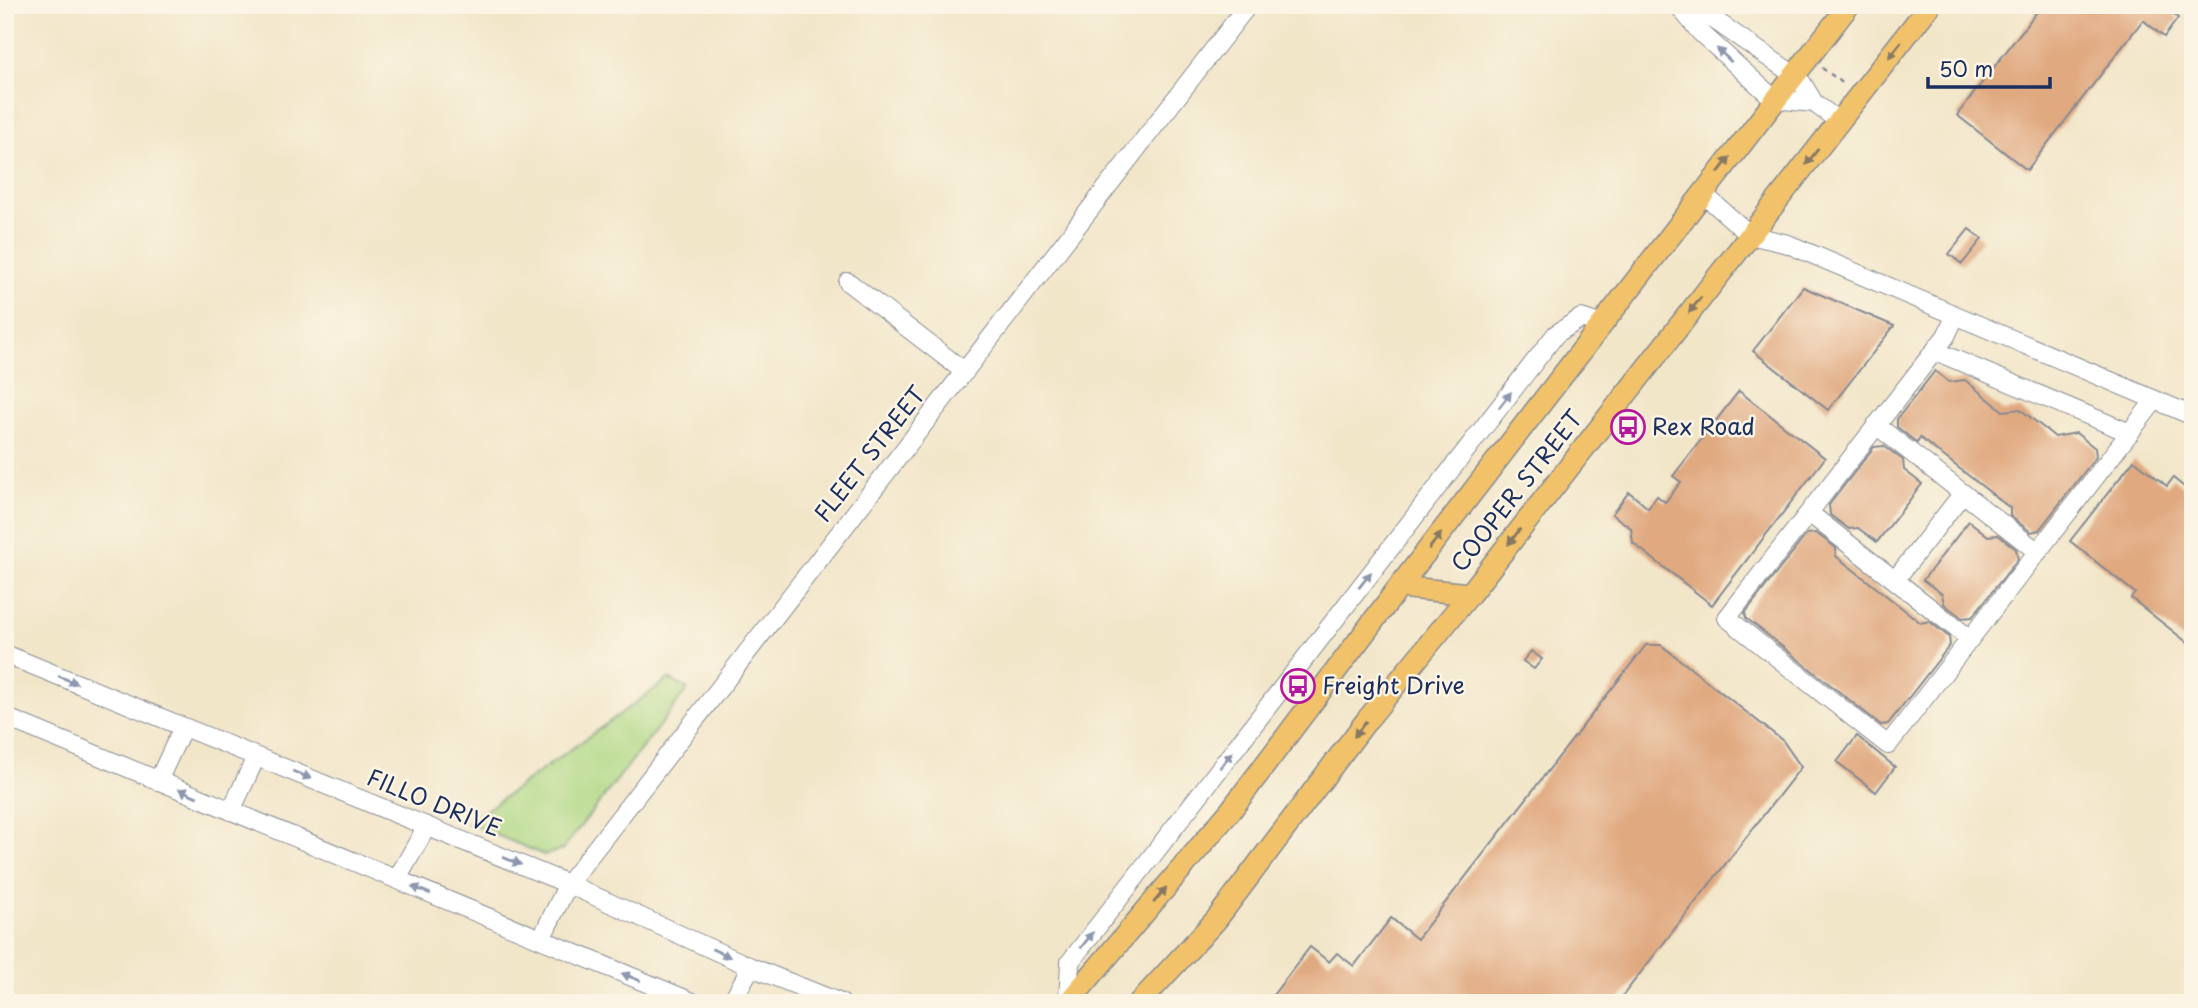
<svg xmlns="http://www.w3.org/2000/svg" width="2198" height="1008" font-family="'Playpen Sans',sans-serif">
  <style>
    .green { fill: #add782; stroke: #648370; stroke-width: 2 }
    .building { fill: #e0a980 }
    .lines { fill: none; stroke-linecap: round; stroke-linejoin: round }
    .minor-casing { stroke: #868a94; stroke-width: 20 }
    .major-casing { stroke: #868a94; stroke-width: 24 }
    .path { stroke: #868a94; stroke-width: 2.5; stroke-dasharray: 5 5; stroke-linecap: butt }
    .minor { stroke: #fff; stroke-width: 18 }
    .major { stroke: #f2c26a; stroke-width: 21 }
    .oneway { fill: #867864 }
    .oneway2 { fill: #8d97ae }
    .labels { text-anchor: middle; stroke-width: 5; stroke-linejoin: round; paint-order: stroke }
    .poi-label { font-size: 23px; fill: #1b2f5e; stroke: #fcf5e5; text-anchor: start }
    .street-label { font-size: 23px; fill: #1b2f5e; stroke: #fcf5e5 }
  </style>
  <rect width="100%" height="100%" fill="#fcf5e5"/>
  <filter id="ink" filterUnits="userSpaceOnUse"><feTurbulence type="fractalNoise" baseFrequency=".0143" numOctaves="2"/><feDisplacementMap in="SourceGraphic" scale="14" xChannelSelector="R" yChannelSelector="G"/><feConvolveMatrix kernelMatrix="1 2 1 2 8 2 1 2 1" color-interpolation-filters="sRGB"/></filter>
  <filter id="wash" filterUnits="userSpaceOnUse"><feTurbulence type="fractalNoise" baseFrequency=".00686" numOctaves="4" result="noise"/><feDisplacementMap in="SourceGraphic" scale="28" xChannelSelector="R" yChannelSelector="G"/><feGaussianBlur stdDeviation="1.57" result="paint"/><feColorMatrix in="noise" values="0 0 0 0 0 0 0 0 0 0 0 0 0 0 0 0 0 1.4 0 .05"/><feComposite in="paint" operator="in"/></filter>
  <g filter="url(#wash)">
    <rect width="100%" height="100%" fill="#f2e6c9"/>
    <!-- green -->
    <path class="green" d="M669 679 688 689 562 850 544 855 468 823Z"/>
    <g id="blocks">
      <!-- building -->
      <path class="building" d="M2042 5H2161L2178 18 2164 37 2143 20 2027 170 1957 115Z
        M1969 229 1982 239 1962 264 1949 254Z
        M1803 287 1894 326 1828 410 1753 351Z
        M1935 371 1949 382 1965 380 2003 411 2020 409 2055 437 2076 433 2095 448 2096 457 2039 530 2031 532 2010 516V508L1946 458 1920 438 1917 443 1897 427V419Z
        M1739 391 1825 458 1712 605 1633 543 1631 528 1612 514 1629 492 1648 508 1657 496 1665 502 1681 482 1673 476Z
        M1884 446 1903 460 1904 470 1922 484 1877 542 1858 528 1849 529 1830 515 1829 505 1874 447Z
        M2134 460 2167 486 2173 478 2193 494V647L2131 598 2135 593 2070 541Z
        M1969 521 1988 536 1998 535 2016 549 2018 559 1972 617 1962 618 1944 604 1942 594 1923 580Z
        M1816 533 1836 548V556L1921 623 1929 621 1949 637 1950 645 1888 724 1881 725 1746 618 1745 613 1807 534Z
        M1646 645H1661L1783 741 1801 767 1617 1003H1267L1310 947 1329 962 1337 953 1354 966 1391 918 1417 939Z
        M1531 651 1542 659 1534 669 1523 661Z
        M1857 736 1895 767 1876 792 1837 762Z"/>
    </g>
  </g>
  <g filter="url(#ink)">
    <use href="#blocks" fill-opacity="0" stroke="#868a94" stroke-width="2"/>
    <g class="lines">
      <!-- minor casing -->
      <g class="minor-casing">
        <path id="minor" d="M1678 5 1700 32 1774 99 1814 103
          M1687 5 1703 12 1794 75 1802 83 1814 103 1840 122
          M1702 193 1750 235 1788 244 2193 416
          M848 282 965 372
          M1955 317 1946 336 1727 618 1888 745 2155 400
          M1935 351 2130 433
          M1876 425 2038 552
          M1809 513 1970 639
          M1895 580 1963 493
          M5 654 568 884 751 967 841 1003
          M5 717 695 1003
          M158 781 183 727
          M231 811 256 757
          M397 879 427 826
          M541 939 568 884 1248 5
          M1068 1002 1070 962 1556 334 1581 318 1603 325
          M731 1003 751 967"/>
      </g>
      <!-- major casing -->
      <g class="major-casing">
        <path id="major" d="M1399 587 1470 594
          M1068 1003 1231 810 1399 587 1849 5
          M1139 1003 1216 920 1367 720 1470 594 1930 5"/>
      </g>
      <!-- path -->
      <path class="path" d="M1822 68 1844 84"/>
      <!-- minor -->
      <use href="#minor" class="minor"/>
      <!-- major -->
      <use href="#major" class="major"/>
    </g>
    <!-- one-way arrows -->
    <defs><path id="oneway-solid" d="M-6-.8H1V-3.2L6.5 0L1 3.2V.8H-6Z" transform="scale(1.75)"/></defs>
    <g class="oneway">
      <use href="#oneway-solid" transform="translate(1895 50) rotate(128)"/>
      <use href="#oneway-solid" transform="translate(1812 157) rotate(128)"/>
      <use href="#oneway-solid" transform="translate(1724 165) rotate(-53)"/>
      <use href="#oneway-solid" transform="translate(1695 305) rotate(128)"/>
      <use href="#oneway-solid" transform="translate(1514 537) rotate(128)"/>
      <use href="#oneway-solid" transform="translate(1435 541) rotate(-52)"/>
      <use href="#oneway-solid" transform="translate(1360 729) rotate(127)"/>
      <use href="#oneway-solid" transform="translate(1160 895) rotate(-50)"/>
    </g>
    <g class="oneway2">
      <use href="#oneway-solid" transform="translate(1724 55) rotate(-137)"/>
      <use href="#oneway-solid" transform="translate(1505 400) rotate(-52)"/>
      <use href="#oneway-solid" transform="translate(1365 580) rotate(-52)"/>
      <use href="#oneway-solid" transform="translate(68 680) rotate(22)"/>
      <use href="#oneway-solid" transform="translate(1226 760) rotate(-52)"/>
      <use href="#oneway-solid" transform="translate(302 775) rotate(22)"/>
      <use href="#oneway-solid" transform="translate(188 793) rotate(-157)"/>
      <use href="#oneway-solid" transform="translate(512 861) rotate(22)"/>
      <use href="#oneway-solid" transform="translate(421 890) rotate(-158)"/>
      <use href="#oneway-solid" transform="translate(1087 940) rotate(-52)"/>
      <use href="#oneway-solid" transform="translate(721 953) rotate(24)"/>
      <use href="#oneway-solid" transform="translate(631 977) rotate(-158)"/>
    </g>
  </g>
  <!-- icons -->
  <defs>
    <g id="bus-ring" transform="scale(1.75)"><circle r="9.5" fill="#fcf5e5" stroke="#b5179e" stroke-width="1.5"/><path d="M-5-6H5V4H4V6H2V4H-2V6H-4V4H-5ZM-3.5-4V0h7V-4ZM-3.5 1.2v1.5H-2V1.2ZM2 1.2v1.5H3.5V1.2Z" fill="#b5179e"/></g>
  </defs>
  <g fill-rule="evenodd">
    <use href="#bus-ring" x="1628" y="427"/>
    <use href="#bus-ring" x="1298" y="686"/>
  </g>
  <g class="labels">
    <!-- poi labels -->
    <g class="poi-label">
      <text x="1652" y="435">Rex Road</text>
      <text x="1322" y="694">Freight Drive</text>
    </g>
    <!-- street labels -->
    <g class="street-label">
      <text transform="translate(870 454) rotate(-52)" y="8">FLEET STREET</text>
      <text transform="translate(1517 491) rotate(-52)" y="8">COOPER STREET</text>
      <text transform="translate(434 803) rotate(22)" y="8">FILLO DRIVE</text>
    </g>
  </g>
  <!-- margin -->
  <rect width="2198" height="1008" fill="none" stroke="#fcf5e5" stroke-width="28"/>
  <!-- scale -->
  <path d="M1928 77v10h122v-10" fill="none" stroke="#1b2f5e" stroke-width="3.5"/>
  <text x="1939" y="77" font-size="21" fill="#1b2f5e" stroke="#fcf5e5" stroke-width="5" paint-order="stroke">50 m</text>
</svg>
